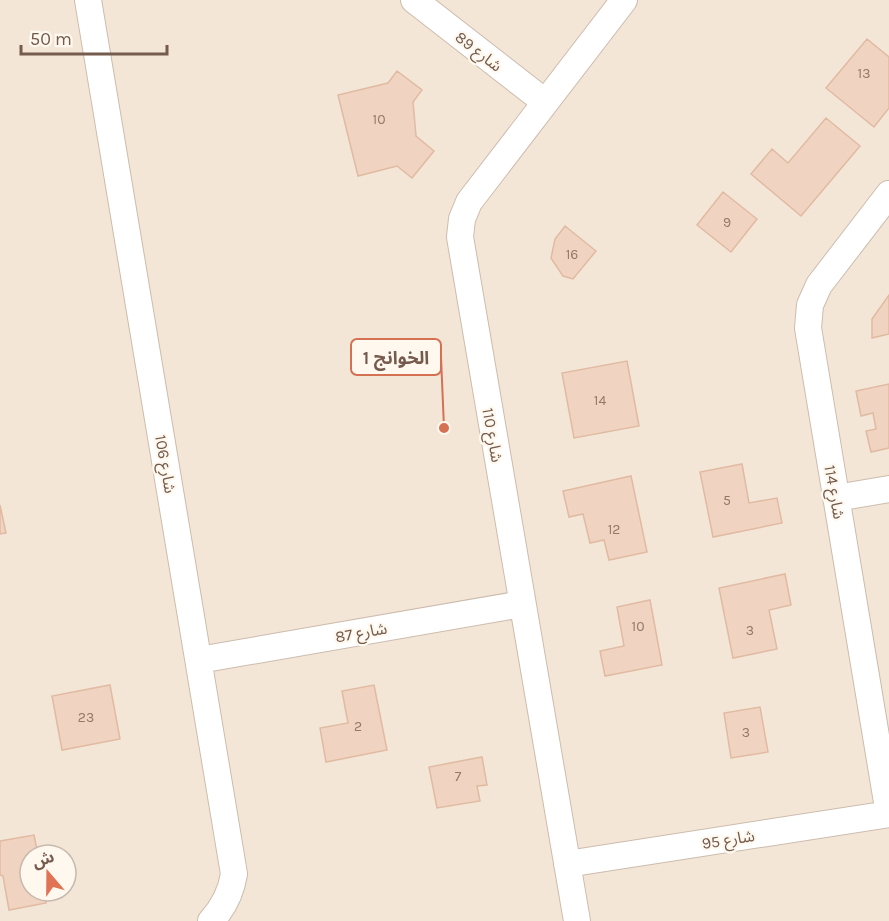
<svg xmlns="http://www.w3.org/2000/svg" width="889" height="921" font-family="Karla,'Noto Sans Arabic',sans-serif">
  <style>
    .residential { fill: #f3e6d7; fill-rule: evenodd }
    .building { fill: #f0d4c1; stroke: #e1baa2; stroke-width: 1.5 }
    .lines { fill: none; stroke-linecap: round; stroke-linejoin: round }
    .minor-casing { stroke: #cdbcae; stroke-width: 28 }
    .minor { stroke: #fff; stroke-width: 26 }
    .labels { text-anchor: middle; stroke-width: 4.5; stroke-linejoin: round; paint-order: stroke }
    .number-label { font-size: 14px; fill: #94796a }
    .street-label { font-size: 16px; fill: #755b4d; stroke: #fef8ee }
    .leader { fill: none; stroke: #d47153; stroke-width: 2 }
    .callout-dot { fill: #d47153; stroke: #fef8ee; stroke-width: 2 }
    .callout { fill: #fef8ee; stroke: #d47153; stroke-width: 2 }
    .callout-label { font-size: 18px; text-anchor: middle; font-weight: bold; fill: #755b4d }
  </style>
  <rect width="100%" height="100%" fill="#fbf4e8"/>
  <!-- residential -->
  <path class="residential" d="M0 0H889V921H0ZM30 855H66V891H30Z"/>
  <!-- building -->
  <path class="building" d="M867 39 889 57V108L874 127 826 88Z
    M397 71 422 90 413 102 416 136 434 151 412 178 397 166 358 176 338 95 388 83Z
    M826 118 860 146 801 216 751 174 772 149 788 163Z
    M723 192 757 219 731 252 697 225Z
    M565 226 596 251 573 279 563 276 551 258 555 239Z
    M889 295V334L872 338V319Z
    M627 361 639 426 574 438 562 373Z
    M889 384V448L871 452 866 431 876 429 873 413 861 416 856 391Z
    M742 464 749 503 777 498 782 523 713 537 700 472Z
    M631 476 647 552 609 560 604 540 590 543 583 514 569 517 563 491Z
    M0 505 6 533 0 534Z
    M785 574 791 605 769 610 777 649 733 658 719 588Z
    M650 600 662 665 605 676 600 651 624 646 617 607Z
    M110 685 120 739 62 750 52 696Z
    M374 685 387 750 326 762 320 728 348 723 342 691Z
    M760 707 768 752 731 758 724 713Z
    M482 757 487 785 477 786 480 801 437 808 429 767Z
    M34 835 38 855H30V891H44L46 903 9 910 3 876 0 875V841Z"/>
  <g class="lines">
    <!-- minor casing -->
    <g class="minor-casing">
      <path id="minor" d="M88 0 234 874C231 893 224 907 211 921
        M414 0 545 102
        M836 498 889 489
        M199 660 522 604
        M889 814 808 328 810 305 819 285 889 194
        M567 864 889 814
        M577 921 460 237 462 219 469 202 624 0"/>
    </g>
    <!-- minor -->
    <use href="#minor" class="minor"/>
  </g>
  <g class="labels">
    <!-- number labels -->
    <g class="number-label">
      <text x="864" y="78">13</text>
      <text x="379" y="124">10</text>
      <text x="727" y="227">9</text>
      <text x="572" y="259">16</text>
      <text x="600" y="405">14</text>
      <text x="727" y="505">5</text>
      <text x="614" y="534">12</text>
      <text x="638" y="631">10</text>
      <text x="750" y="635">3</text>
      <text x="86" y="722">23</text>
      <text x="358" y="731">2</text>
      <text x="746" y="737">3</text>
      <text x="458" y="781">7</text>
    </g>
    <!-- street labels -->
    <g class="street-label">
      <text transform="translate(479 51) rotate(38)" y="6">شارع 89</text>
      <text transform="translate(493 435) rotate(80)" y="6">شارع 110</text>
      <text transform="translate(166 464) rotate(80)" y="6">شارع 106</text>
      <text transform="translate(835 492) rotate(80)" y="6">شارع 114</text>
      <text transform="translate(361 632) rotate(-10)" y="6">شارع 87</text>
      <text transform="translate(728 839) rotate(-9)" y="6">شارع 95</text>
    </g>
  </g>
  <!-- callouts -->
  <path class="leader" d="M444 428L441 357"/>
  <circle class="callout-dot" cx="444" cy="428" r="6"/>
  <rect class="callout" x="351" y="339" width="90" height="36" rx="6"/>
  <g class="callout-label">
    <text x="396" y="364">الخوانج 1</text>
  </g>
  <!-- north arrow -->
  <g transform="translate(48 873) rotate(340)"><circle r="28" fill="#fef8ee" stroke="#c7b9ae" stroke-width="1.5"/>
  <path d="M0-4.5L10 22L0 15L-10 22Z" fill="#df7354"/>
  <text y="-9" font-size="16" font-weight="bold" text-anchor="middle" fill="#755b4d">ش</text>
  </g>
  <!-- scale -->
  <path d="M21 45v9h146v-9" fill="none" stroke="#755b4d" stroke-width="3"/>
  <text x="30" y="45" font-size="18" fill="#755b4d" stroke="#fef8ee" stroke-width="4.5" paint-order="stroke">50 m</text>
</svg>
